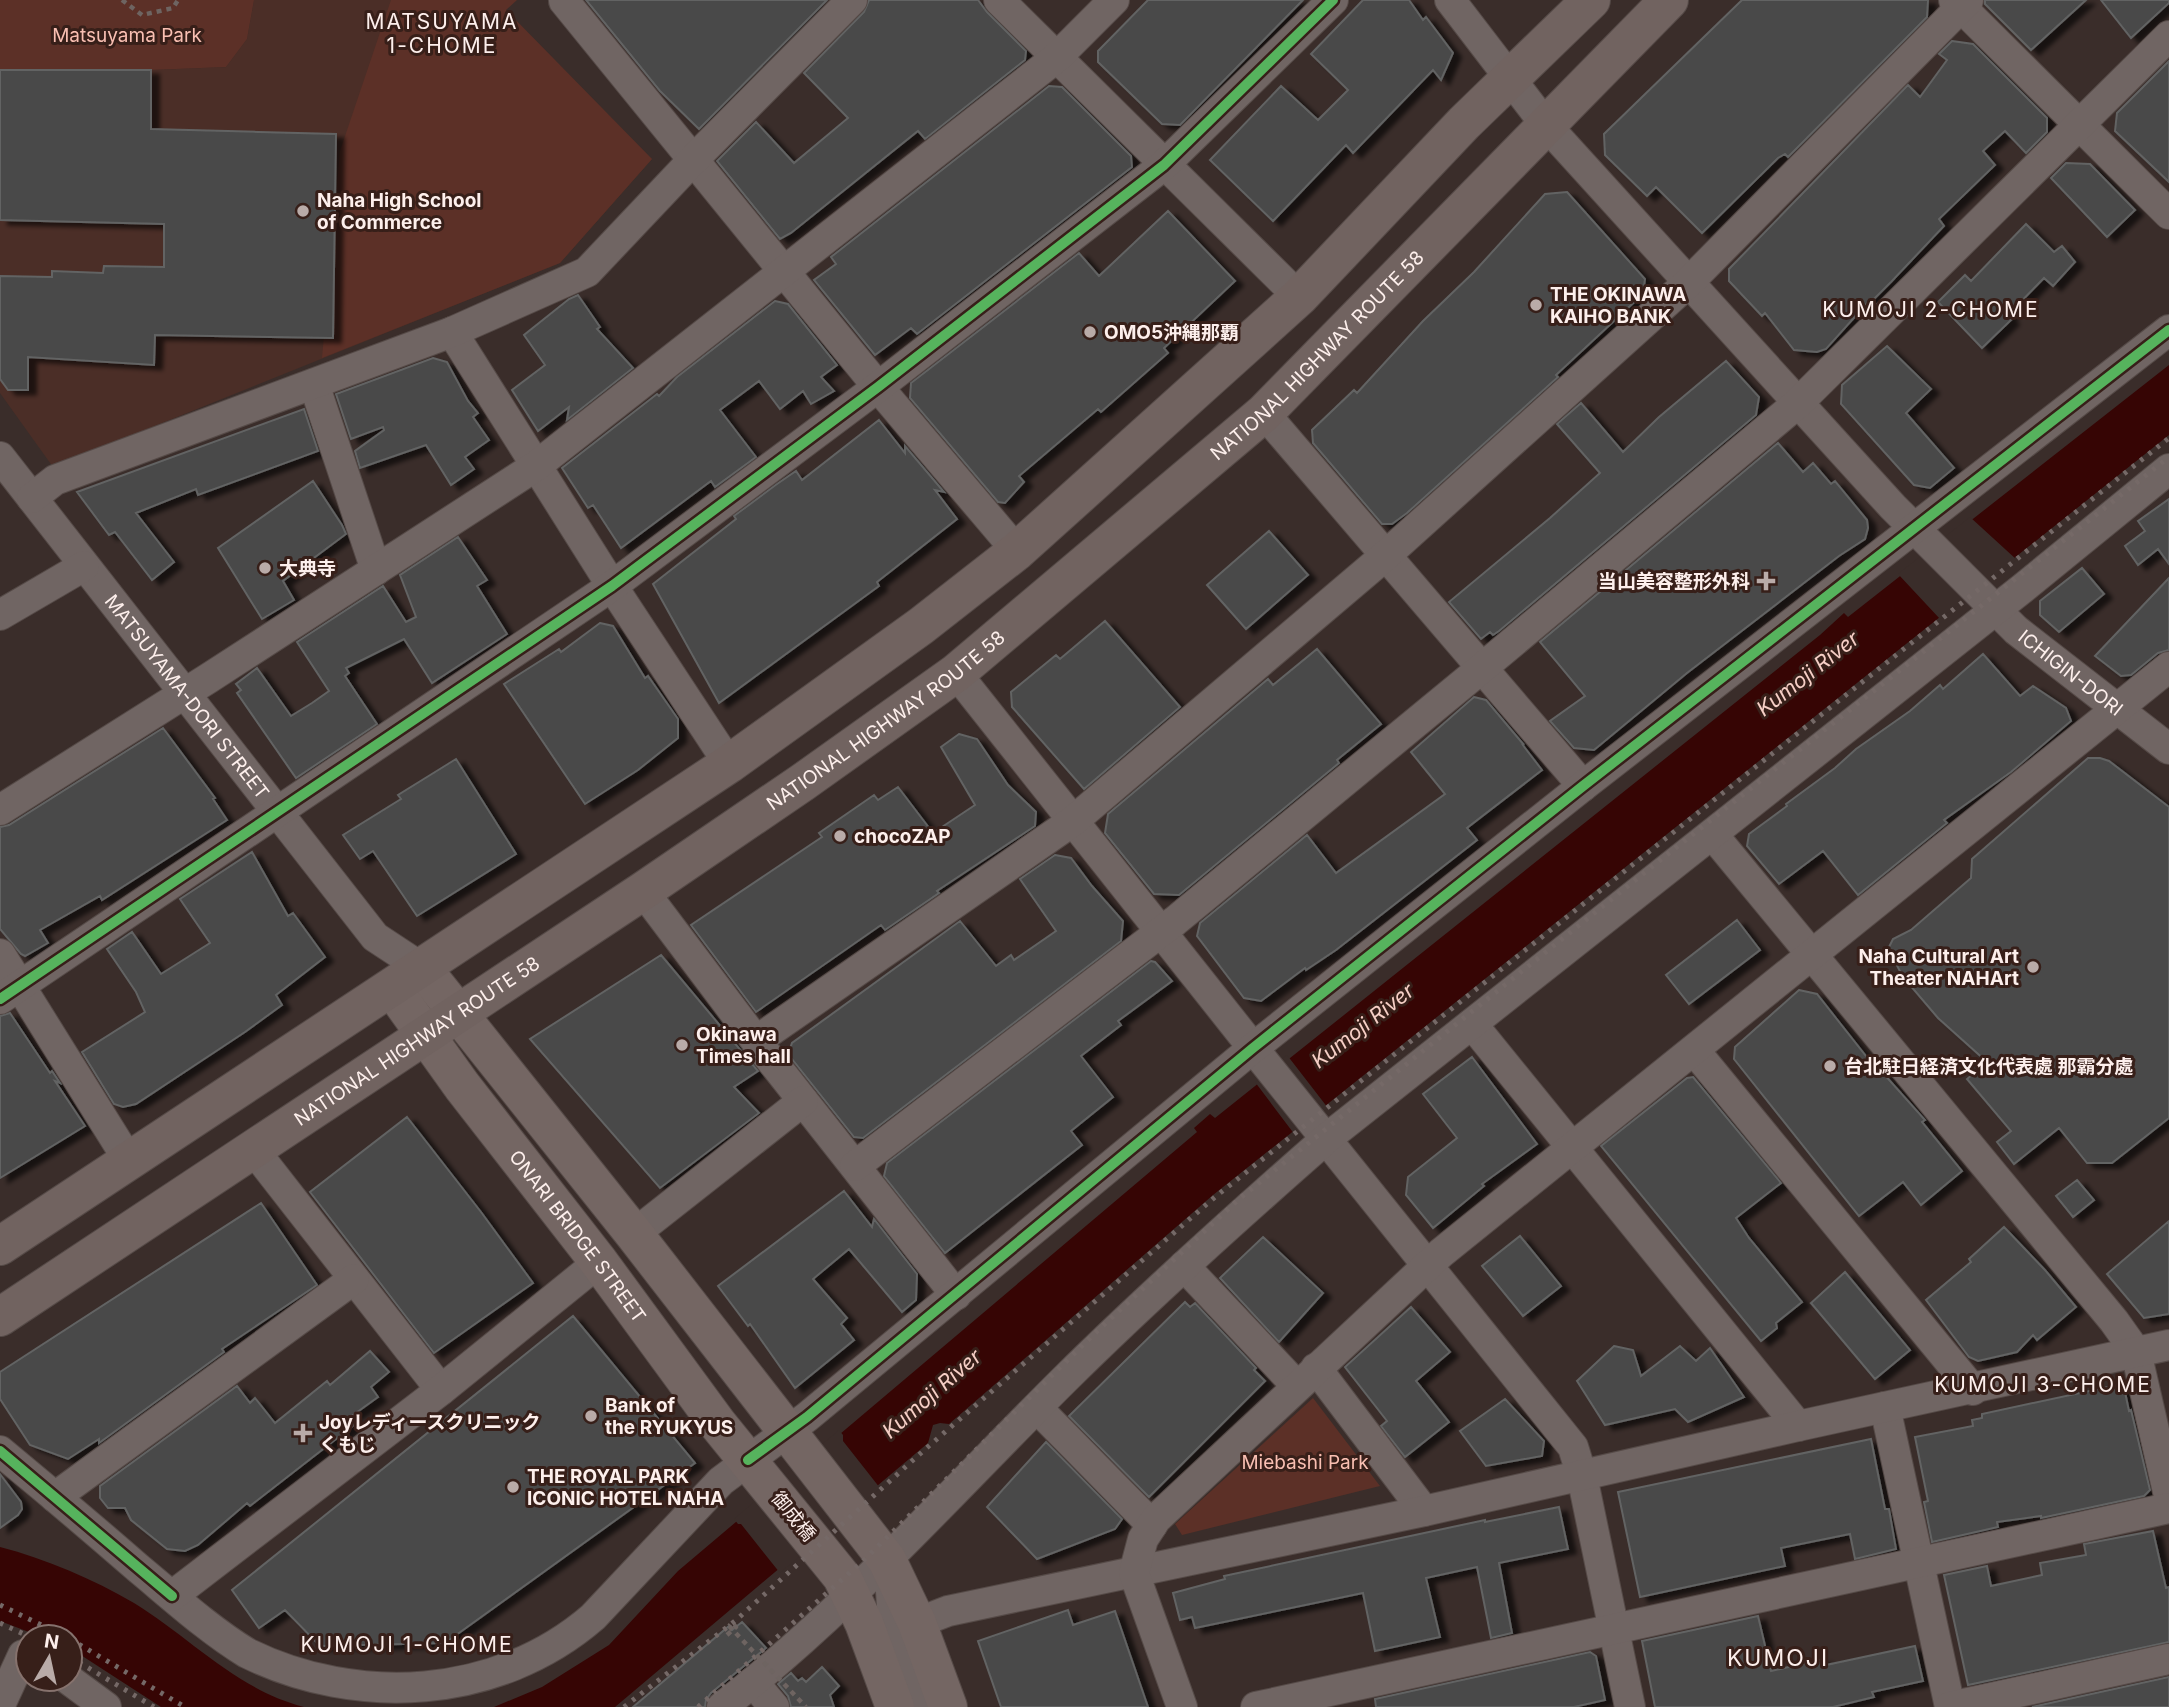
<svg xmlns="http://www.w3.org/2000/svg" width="2169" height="1707" font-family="Inter,'Noto Sans JP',sans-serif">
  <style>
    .built { fill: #4b2e27 }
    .green { fill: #5c3027 }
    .water { fill: #360504 }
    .pier { fill: #3a2d2a }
    .building { fill: #494949; stroke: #626363; stroke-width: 2; filter: url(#shadow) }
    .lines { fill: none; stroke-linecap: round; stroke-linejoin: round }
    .minor-casing { stroke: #554a47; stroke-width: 32 }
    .major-casing { stroke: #554a47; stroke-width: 40 }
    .highway-casing { stroke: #554a47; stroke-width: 40 }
    .path { stroke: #6e6461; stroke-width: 4.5; stroke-dasharray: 5 5; stroke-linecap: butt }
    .minor { stroke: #706563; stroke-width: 30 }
    .major { stroke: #746663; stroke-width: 38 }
    .highway { stroke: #716360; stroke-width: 38 }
    .rail { stroke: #756967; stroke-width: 5; stroke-dasharray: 3.5 7; stroke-linecap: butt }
    .path-bridge { stroke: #6e6461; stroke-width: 4.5; stroke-dasharray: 5 5; stroke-linecap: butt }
    .cycleway-casing { stroke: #371f19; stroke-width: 15 }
    .cycleway { stroke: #56b35d; stroke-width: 10 }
    .poi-dot { fill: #b9aba8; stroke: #371f19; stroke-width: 2.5 }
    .labels { text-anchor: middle; stroke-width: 6; stroke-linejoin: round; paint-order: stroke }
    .park-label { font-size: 19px; fill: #f9bfb2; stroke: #371f19 }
    .poi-label { font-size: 19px; font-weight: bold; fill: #fdefec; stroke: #371f19; text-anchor: start }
    .street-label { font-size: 19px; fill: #fdefec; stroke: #371f19 }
    .neighbourhood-label { font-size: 21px; letter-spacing: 2px; fill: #fdefec; stroke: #371f19 }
    .water-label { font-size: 21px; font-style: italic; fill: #f6cfc6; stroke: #371f19 }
    .quarter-label { font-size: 23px; letter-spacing: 2px; fill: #fdefec; stroke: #371f19 }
  </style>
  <defs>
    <filter id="shadow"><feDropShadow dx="8" dy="4.5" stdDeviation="2" flood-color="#0009"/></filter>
  </defs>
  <rect width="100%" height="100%" fill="#3a2d2a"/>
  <!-- built -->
  <path class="built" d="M254 0H439L652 159 560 263 53 467 0 393V70H151L226 67 247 39Z"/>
  <!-- green -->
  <path class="green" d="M0 0H254L247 39 226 67 151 70H0Z
    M391 0H517L506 10 652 159 560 263 322 358 340 151Z
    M1313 1398 1380 1486 1182 1535 1175 1524Z"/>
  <!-- water -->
  <path class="water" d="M2169 365V435L1213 1195 949 1424 940 1423 933 1425 928 1443 615 1707H494L542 1687 609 1645 678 1571 1197 1132 1194 1128 1210 1114 1215 1118 1820 635 1844 613 1848 617Z
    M0 1547C46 1559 93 1579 134 1603 191 1638 237 1690 304 1707H161L70 1648V1637H42L0 1621Z"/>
  <!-- pier -->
  <path class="pier" d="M1970 517 2017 560 1940 619 1898 574Z
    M1287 1055 1328 1108 1295 1135 1255 1082Z
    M839 1430 843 1435V1441L880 1488 780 1573 741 1524H738L734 1519Z"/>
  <!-- building -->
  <path class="building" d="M586 0H827L699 129 660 91Z
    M869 0H978L987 12 1026 51 1025 60 925 139 918 131 791 233 780 239 717 161 756 122 794 163 848 118 804 73 864 12Z
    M1148 0H1303L1180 125 1162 124 1098 62V51Z
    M1363 0H1409L1423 20 1426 17 1453 53 1441 80 1433 70 1353 153 1346 145 1273 221 1210 160 1281 86 1318 120 1348 90 1311 54Z
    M1742 0H1928L1927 17 1788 157 1785 154 1778 158 1702 233 1656 187 1647 196 1605 155 1604 134Z
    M1985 0H2086L2031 50 1985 4Z
    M2101 0H2169V3L2131 38Z
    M1952 41 1973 44 2047 118V132L2026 153 2005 131 1983 151 1995 165 1939 219 1944 226 1891 282 1872 301 1870 300 1826 349 1817 352 1794 350 1765 313 1762 316 1729 281V269L1908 85 1920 97 1947 60 1939 54Z
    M2169 61V182L2115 131 2117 113Z
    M0 70H151V129L336 134 333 338 155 335 154 365 28 357V390H8L0 379V276L52 277V271L103 273 104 266 164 267V224L0 220Z
    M1049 86 1062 87 1131 156 1132 167 917 334 911 328 875 355 814 280 836 264 831 257Z
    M2066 163 2090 164 2135 210 2107 237 2051 178Z
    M1567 192 1645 279 1643 294 1556 375 1558 377 1407 513 1392 524H1382L1313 443 1312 430 1354 390 1357 393 1423 321 1474 272 1545 194Z
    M1168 211 1235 281 1164 348 1168 353 1101 412 1098 409 1019 476 1024 482 1005 503 998 502 910 398 911 383 1079 253 1099 276Z
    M2026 224 2054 252 2062 246 2075 262 2053 286 2044 278 2007 316 2011 320 1982 348 1938 302 1965 275 1971 281Z
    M578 295 600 327 597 329 633 368 567 420 569 407 538 431 512 390 545 365 524 335 569 299Z
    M775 301 788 304 837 365 821 377 834 391 811 404 803 391 780 409 759 381 720 410 756 457 715 487 711 481 621 548 593 505 588 508 562 468 657 394 659 396 677 377Z
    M1887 346 1931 389 1906 413 1954 468 1930 488 1914 485 1841 404 1842 385Z
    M433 358 447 362 468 401 478 413 473 417 489 440 465 457 474 469 451 485 426 445 360 468 355 451 384 430 383 427 351 439 336 394Z
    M1726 361 1759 397 1756 415 1499 631 1493 635 1490 632 1481 639 1449 602 1550 518 1600 473 1557 424 1581 403 1623 452 1659 417Z
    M304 409 318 451 198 495 196 489 136 513 174 562 152 580 115 532 109 535 77 492Z
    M879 420 905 453V446L944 492 935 490 957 519 877 582 879 586 719 703 653 584 736 519 734 516 777 484 796 471 802 480Z
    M1778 443 1803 472 1813 463 1831 484 1835 481 1867 520 1868 528 1865 539 1839 556 1687 673 1594 750 1574 748 1550 721 1585 696 1540 642Z
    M313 481 342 525 346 534 283 581 294 600 262 619 218 548Z
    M2169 499V564L2158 549 2138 565 2125 546 2145 531 2138 521Z
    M1269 531 1308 575 1246 629 1207 585Z
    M458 537 487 580 477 586 507 634 432 683 404 639 346 668 349 673 345 676 377 724 296 778 237 693 241 690 236 684 257 668 291 716 312 703 329 691 297 642 383 586 406 622 416 617 400 575Z
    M2082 568 2104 594 2059 632 2040 615V601Z
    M2169 578V650L2158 653 2131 675 2121 676 2095 656Z
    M1105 621 1180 707 1084 789 1012 707 1011 692 1056 655 1060 659Z
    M600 623 613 626 645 678 648 676 678 719V738L638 770 585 804 504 684 559 649 561 652Z
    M1317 649 1381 724 1337 760 1339 763 1179 895 1154 894 1105 833 1108 814 1268 679 1273 685Z
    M1983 654 2020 696 2033 686 2066 708 2071 721 2011 772 1944 820 1947 823 1858 895 1823 851 1779 884 1747 846 1749 834 1787 806 1786 804 1835 768 1856 749 1910 711 1940 685 1943 689Z
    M1474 697 1486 700 1524 745 1522 744 1542 770 1467 828 1477 840 1336 950 1306 970 1305 968 1261 1001 1244 998 1197 936 1200 923 1307 835 1336 873 1445 794 1411 752Z
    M163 728 215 798 213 799 227 820 102 900 100 896 40 930 48 943 25 956 21 954 0 929V827L9 825Z
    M959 734 977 739 1008 785 1036 812 1035 826 937 891 939 893 885 930 881 925 756 1012 691 925 822 837 819 833 874 795 878 800 898 787 933 833 975 805 941 747Z
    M2088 758H2100L2109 761 2169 807V1118L2112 1163H2087L2059 1128 2014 1164 1997 1142 2011 1131 1967 1079 1987 1062 1938 1018 1903 977 1892 956 1889 947 1893 939 1911 930 1971 878 1972 859Z
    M456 759 516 854 417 916 373 851 360 859 343 835 401 799 398 795Z
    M252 852 288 916 293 913 325 957 276 995 282 1005 245 1032 136 1104 123 1107 114 1104 82 1052 145 1012 136 992 107 949 132 932 161 974 210 943 180 899Z
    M1055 855 1071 858 1092 886 1123 921 1121 941 863 1138 854 1137 788 1054 792 1043 960 921 996 966 1011 955 1014 960 1056 931 1020 879Z
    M1737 920 1760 950 1689 1004 1666 975Z
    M661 955 758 1071 734 1087 759 1113 660 1188 530 1039Z
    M1151 961 1155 962 1172 981 1118 1021 1121 1025 1081 1056 1113 1097 1071 1131 1082 1145 945 1253 884 1176 887 1163Z
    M1799 990 1817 994 1881 1075 1883 1073 1925 1120 1922 1122 1962 1171 1921 1205 1903 1182 1859 1216 1734 1059 1735 1047Z
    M10 1013 50 1073 52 1071 60 1083 55 1081 85 1126 0 1178V1016Z
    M1472 1057 1537 1144 1482 1184 1484 1186 1433 1228 1406 1195 1408 1177 1457 1138 1423 1094Z
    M1693 1077 1781 1183 1736 1218 1749 1238 1802 1302 1776 1323 1777 1328 1761 1341 1601 1146 1687 1078Z
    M407 1117 481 1212 533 1283 434 1353 310 1192Z
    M2077 1180 2094 1200 2073 1217 2056 1196Z
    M844 1191 872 1227 874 1219 917 1274 916 1300 902 1312 849 1249 813 1279 847 1318 841 1324 854 1340 795 1388 750 1324 748 1326 718 1286Z
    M261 1203 317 1285 222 1349 224 1352 99 1443V1439L68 1459 30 1445 0 1399V1372Z
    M2169 1221V1314L2144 1318 2107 1274Z
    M2004 1227 2045 1270 2076 1307 2037 1340 2033 1335 2017 1352 1978 1361 1969 1357 1926 1300 1971 1262 1969 1259Z
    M1520 1236 1561 1286 1523 1316 1482 1266Z
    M1263 1237 1323 1293 1279 1342 1220 1278Z
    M1845 1272 1910 1350 1875 1379 1811 1303Z
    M1185 1302 1190 1307 1195 1303 1256 1368 1254 1370 1265 1381 1149 1497 1069 1416Z
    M1411 1307 1450 1352 1416 1381 1449 1422 1405 1457 1381 1426 1387 1421 1345 1367Z
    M573 1316 695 1463 445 1643 320 1646 285 1610 259 1628 232 1590Z
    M1614 1346 1633 1350 1641 1376 1680 1346 1696 1361 1710 1348 1744 1397 1688 1422 1675 1409 1605 1425 1577 1381Z
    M370 1351 389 1372 371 1387 378 1397 349 1418 354 1425 250 1506 247 1503 198 1545 185 1551 167 1549 131 1520 125 1508H108L100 1498V1486L237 1386 250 1403 255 1398 275 1423 327 1381 330 1385Z
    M2117 1385 2125 1392 2129 1411 2131 1410 2150 1490 2144 1496 2041 1518V1516L1997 1522 1998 1527 1932 1542 1924 1502 1928 1501 1915 1437 1973 1426 1972 1420 1982 1418V1414Z
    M1505 1399 1544 1441 1542 1456 1486 1466 1460 1431Z
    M1871 1439 1885 1509H1889L1896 1549 1855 1559 1850 1534 1781 1548 1785 1566 1640 1597 1618 1492Z
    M1046 1442 1122 1519 1115 1529 1037 1559 987 1507Z
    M0 1474 21 1502 22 1509 18 1515 0 1528Z
    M1559 1507 1568 1549 1499 1563 1512 1633 1491 1638 1477 1567 1426 1578 1440 1637 1375 1651 1363 1593 1195 1628 1192 1617 1180 1620 1173 1593 1225 1579 1224 1576 1485 1520V1522Z
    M2153 1531 2166 1588 2169 1587V1642L1968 1685 1944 1575 1987 1566 1991 1586 2042 1575 2040 1563 2086 1555 2084 1544Z
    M1068 1610 1073 1625 1115 1611 1148 1707H1001L978 1641Z
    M1758 1616 1771 1671 1824 1659 1826 1665 1915 1646 1923 1681 1872 1692 1874 1697 1833 1707H1655L1642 1641Z
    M742 1622 766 1648 711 1693 706 1700 705 1707H633L729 1626 732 1630Z
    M1590 1652 1596 1656 1605 1700 1574 1707H1376L1375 1699Z
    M822 1667 839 1686 830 1695 834 1707H791L788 1696 778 1684 791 1673 798 1681 802 1678 806 1682Z
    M2169 1677V1707H2032Z"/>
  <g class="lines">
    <!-- minor casing -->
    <g class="minor-casing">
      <g id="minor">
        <path d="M566 0 564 1 878 387 1017 551"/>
        <path d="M999 0 1299 297"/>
        <path id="s1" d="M1450 0 1545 124 1893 507 2016 630 2169 749"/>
        <path d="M1954 0 2169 214"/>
        <path d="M452 332 612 586 729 764"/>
        <path d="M314 384 376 570"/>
        <path d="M1264 413 1583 786"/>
        <path id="s2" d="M0 457 375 937 422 968"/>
        <path d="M32 498 55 480 452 332 587 272 693 160 852 0"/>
        <path d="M0 615 84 566"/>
        <path d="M956 673 1265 1063 1573 1447 1582 1476 1630 1707"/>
        <path d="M0 810 209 678 536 466 1056 58 1114 0"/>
        <path d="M1713 835 2114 1321 2136 1352 2169 1496"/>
        <path d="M643 891 756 1041 956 1295"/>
        <path d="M0 954 129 1161"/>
        <path d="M0 999 612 586 878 387 1164 165 1333 0"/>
        <path d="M1472 1024 1798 1426"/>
        <path d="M756 1041 1073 821 1385 556 1689 282 1968 0"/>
        <path d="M1694 1050 1973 1390"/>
        <path d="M253 1149 441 1390"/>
        <path d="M855 1166 1175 921 1482 668 1798 403 2169 36"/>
        <path d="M634 1234 803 1101"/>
        <path d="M1184 1266 1297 1386"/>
        <path d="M1316 1368 1424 1511"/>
        <path d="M1885 1407 1950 1707"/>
        <path d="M1037 1408 1152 1525"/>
        <path d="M0 1451C46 1489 92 1528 138 1568 173 1597 208 1629 247 1653 357 1707 497 1700 593 1617L721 1481 807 1417 1253 1048 1583 786 2169 330"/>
        <path d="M55 1497 354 1279"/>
        <path d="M890 1577 894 1634 920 1707"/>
        <path d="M172 1596 441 1390 599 1262"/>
        <path d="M917 1623 948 1611 1424 1511 1798 1426 2169 1345"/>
        <path d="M68 1679 106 1707"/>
        <path d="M753 1682 774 1707"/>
        <path d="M0 1705 23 1655"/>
        <path d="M722 1707C847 1610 953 1490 1065 1379 1149 1296 1237 1217 1326 1139L2023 588 2169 469"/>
        <path d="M1182 1707 1134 1573 1143 1539 1156 1519 1441 1253 2169 667"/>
        <path d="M1256 1707 2169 1508"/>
        <path d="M1950 1707 2169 1659"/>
      </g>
    </g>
    <!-- major casing -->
    <g class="major-casing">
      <g id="major">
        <path d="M422 968 634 1234 887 1560 917 1623 948 1707"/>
        <path id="s3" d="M392 988 462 1086 599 1262 717 1423 842 1577 864 1623 895 1707"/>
      </g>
    </g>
    <!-- highway casing -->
    <g class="highway-casing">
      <g id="highway">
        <path d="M0 1246 729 764 921 626 1017 551 1299 297 1464 123 1591 0"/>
        <path id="s4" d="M0 1317 643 891 803 782 956 673 1264 413 1669 0"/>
      </g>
    </g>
    <!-- path -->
    <path class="path" d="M122 0 142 15 173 8 178 0
      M727 1635 736 1627 732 1623 729 1626"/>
    <!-- minor -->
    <use href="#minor" class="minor"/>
    <!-- major -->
    <use href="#major" class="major"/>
    <!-- highway -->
    <use href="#highway" class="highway"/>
    <!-- rail -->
    <path class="rail" d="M0 1605 66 1637
      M0 1623 30 1637
      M70 1639 185 1707
      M70 1657 154 1707
      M624 1707 735 1621 922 1452 1215 1197 2169 438
      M698 1707 863 1561 1092 1336 1239 1199 1644 873 2169 457"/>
    <!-- path-bridge -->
    <path class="path-bridge" d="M729 1626 806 1707"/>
    <!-- cycleway casing -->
    <g class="cycleway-casing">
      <path id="cycleway" d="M0 999 612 586 878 387 1164 165 1333 0
        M0 1451 172 1596
        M748 1460 807 1417 1253 1048 1583 786 2169 330"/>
    </g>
    <!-- cycleway -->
    <use href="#cycleway" class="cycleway"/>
  </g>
  <!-- markers -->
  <g class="poi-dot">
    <circle cx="303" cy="211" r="7"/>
    <circle cx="1536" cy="305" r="7"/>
    <circle cx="1090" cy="332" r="7"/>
    <circle cx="265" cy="568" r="7"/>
    <path d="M1762.5 570.5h7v7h7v7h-7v7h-7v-7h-7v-7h7z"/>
    <circle cx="840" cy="836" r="7"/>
    <circle cx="2033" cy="967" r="7"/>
    <circle cx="682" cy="1045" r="7"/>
    <circle cx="1830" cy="1066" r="7"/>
    <circle cx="591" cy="1416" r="7"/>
    <path d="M299.5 1422.5h7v7h7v7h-7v7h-7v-7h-7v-7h7z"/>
    <circle cx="513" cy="1487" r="7"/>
  </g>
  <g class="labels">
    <!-- park labels -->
    <g class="park-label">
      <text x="127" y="42">Matsuyama Park</text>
      <text x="1305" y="1469">Miebashi Park</text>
    </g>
    <!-- poi labels -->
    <g class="poi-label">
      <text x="317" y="207">Naha High School<tspan x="317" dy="22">of Commerce</tspan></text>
      <text x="1550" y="301">THE OKINAWA<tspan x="1550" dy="22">KAIHO BANK</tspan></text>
      <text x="1104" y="339">OMO5沖縄那覇</text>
      <text x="279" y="575">大典寺</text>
      <text x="1750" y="588" text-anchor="end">当山美容整形外科</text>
      <text x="854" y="843">chocoZAP</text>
      <text x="2019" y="963" text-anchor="end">Naha Cultural Art<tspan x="2019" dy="22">Theater NAHArt</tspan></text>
      <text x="696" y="1041">Okinawa<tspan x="696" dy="22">Times hall</tspan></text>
      <text x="1844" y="1073">台北駐日経済文化代表處 那霸分處</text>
      <text x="605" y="1412">Bank of<tspan x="605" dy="22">the RYUKYUS</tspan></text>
      <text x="319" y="1429">Joyレディースクリニック<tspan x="319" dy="22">くもじ</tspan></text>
      <text x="527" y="1483">THE ROYAL PARK<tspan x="527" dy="22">ICONIC HOTEL NAHA</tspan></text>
    </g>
    <!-- street labels -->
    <g class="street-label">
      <text dy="7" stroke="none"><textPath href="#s4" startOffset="1634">NATIONAL HIGHWAY ROUTE 58</textPath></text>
      <text dy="7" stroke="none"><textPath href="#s1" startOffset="917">ICHIGIN-DORI</textPath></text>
      <text dy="7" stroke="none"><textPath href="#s2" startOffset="304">MATSUYAMA-DORI STREET</textPath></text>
      <text dy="7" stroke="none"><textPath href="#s4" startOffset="1068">NATIONAL HIGHWAY ROUTE 58</textPath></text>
      <text dy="7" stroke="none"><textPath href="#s4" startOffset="500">NATIONAL HIGHWAY ROUTE 58</textPath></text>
      <text dy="7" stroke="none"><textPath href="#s3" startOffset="310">ONARI BRIDGE STREET</textPath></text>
      <text transform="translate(794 1516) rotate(51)" y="7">御成橋</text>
    </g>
    <!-- neighbourhood labels -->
    <g class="neighbourhood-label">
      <text x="442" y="29">MATSUYAMA<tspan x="442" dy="24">1-CHOME</tspan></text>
      <text x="1931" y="317">KUMOJI 2-CHOME</text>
      <text x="2043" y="1392">KUMOJI 3-CHOME</text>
      <text x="407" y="1652">KUMOJI 1-CHOME</text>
    </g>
    <!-- water labels -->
    <g class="water-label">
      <text transform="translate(1808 674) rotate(-38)" y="7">Kumoji River</text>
      <text transform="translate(1363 1026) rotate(-38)" y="7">Kumoji River</text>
      <text transform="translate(932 1394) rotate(-41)" y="7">Kumoji River</text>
    </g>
    <!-- quarter labels -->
    <g class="quarter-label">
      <text x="1778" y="1666">KUMOJI</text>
    </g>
  </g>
  <!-- north arrow -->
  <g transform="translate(49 1658) rotate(9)"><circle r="33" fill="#371f19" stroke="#86726d" stroke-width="2"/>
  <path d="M0-5L12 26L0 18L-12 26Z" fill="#b9aba8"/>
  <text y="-10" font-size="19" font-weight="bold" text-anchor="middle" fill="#fdefec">N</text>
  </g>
</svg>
